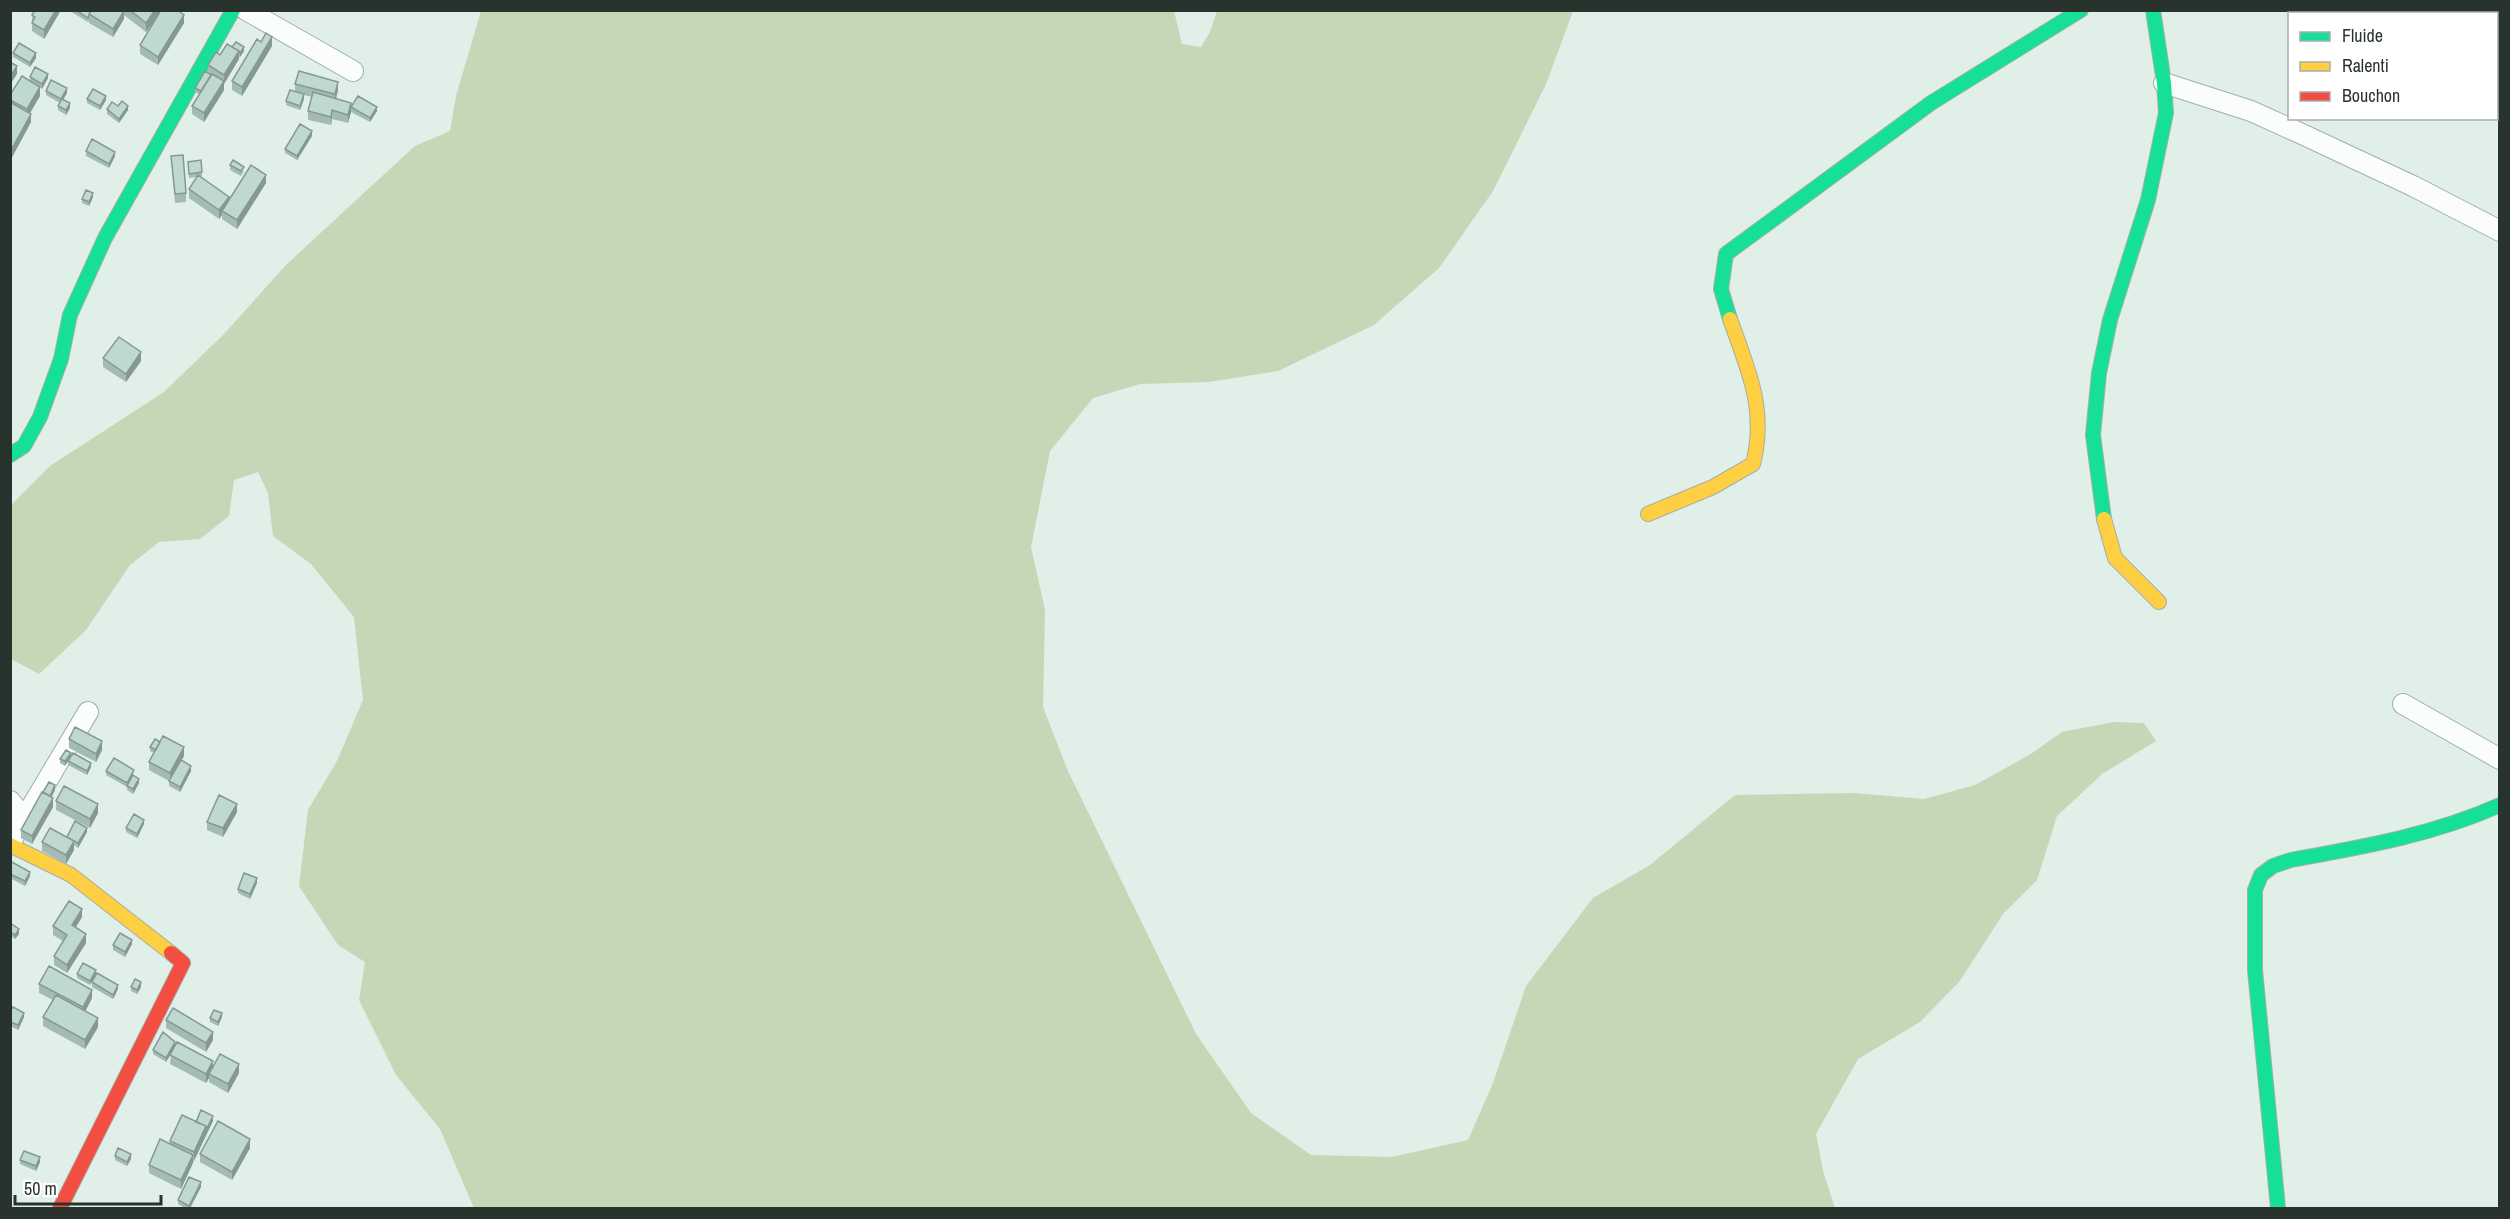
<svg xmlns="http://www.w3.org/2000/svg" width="2510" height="1219" font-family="'Archivo Narrow',sans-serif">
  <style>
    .green { fill: #c4d7b6 }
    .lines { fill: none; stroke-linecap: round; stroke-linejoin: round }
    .street-casing { stroke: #a4afa9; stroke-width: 22 }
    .fast-casing { stroke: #a4afa9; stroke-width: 16 }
    .slow-casing { stroke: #a4afa9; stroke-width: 16 }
    .jam-casing { stroke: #a4afa9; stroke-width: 16 }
    .street { stroke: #fafdfb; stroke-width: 20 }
    .fast { stroke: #16e098; stroke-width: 14 }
    .slow { stroke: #ffcf43; stroke-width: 14 }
    .jam { stroke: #f24e42; stroke-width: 14 }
    .wall { fill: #a4bbb5 }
    .shaded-wall { fill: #869893 }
    .building { fill: #bfd9d2; stroke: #869893; stroke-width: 1.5 }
  </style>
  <rect width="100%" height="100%" fill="#e0efe7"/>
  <!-- green -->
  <path class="green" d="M481 11H1174L1182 44 1201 47 1210 32 1217 11H1573L1546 84 1493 191 1439 268 1374 325 1278 371 1209 382 1140 384 1093 398 1050 451 1031 547 1045 610 1043 707 1068 771 1196 1034 1251 1113 1311 1155 1392 1157 1468 1140 1493 1083 1526 986 1593 898 1650 865 1735 795 1854 793 1924 799 1975 785 2031 754 2062 732 2114 722 2144 723 2156 741 2102 774 2057 816 2037 880 2003 914 1959 982 1920 1022 1858 1059 1816 1134 1823 1171 1835 1208H474L440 1129 396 1075 359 1000 365 962 338 945 299 886 308 810 337 761 363 700 354 617 311 564 273 536 268 493 258 472 234 480 229 516 200 539 159 542 130 565 86 630 39 674 11 659 10 506 50 466 164 392 224 334 286 265 354 202 415 146 450 131 456 96Z"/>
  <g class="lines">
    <!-- street casing -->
    <g class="street-casing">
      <path id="street" d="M246 10 353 71
        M2164 83 2251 111 2304 135 2413 186 2500 231
        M2403 704 2500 759
        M10 801 25 819
        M10 843 88 712"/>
    </g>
    <!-- fast casing -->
    <g class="fast-casing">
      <path id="fast" d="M1730 319 1721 289 1726 254 1931 103 2081 10
        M10 455 24 446 40 417 61 359 70 315 105 238 233 10
        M2104 519 2093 435 2099 373 2110 320 2148 200 2166 113 2164 83 2153 10
        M2278 1208 2255 970V890L2261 875 2273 866 2291 860C2363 847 2433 835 2500 805"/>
    </g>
    <!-- slow casing -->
    <g class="slow-casing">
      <path id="slow" d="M1648 514 1713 487 1753 464C1767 409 1748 370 1730 319
        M2104 519 2115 558 2159 602
        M10 845 71 875 171 953"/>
    </g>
    <!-- jam casing -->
    <g class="jam-casing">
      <path id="jam" d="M60 1208 183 963 171 953"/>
    </g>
    <!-- street -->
    <use href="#street" class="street"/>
    <!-- fast -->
    <use href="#fast" class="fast"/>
    <!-- slow -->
    <use href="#slow" class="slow"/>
    <!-- jam -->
    <use href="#jam" class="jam"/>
  </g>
  <!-- wall -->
  <path class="wall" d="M35 10H61L44 39 32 31V15Z
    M68 10 124 11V19L113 37 89 23V21L88 22Z
    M124 10H177L184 23 158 65 140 54V45L157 17 146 32 124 15Z
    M261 42 272 46 242 96 232 90V81Z
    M232 47 244 51 240 57H239V59L224 84V90L204 122 192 114V106L199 94 195 92V88L208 73V65Z
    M13 53 36 58 30 67 13 57Z
    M30 77 48 78 42 89 40 87V96L30 113 31 122 10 161V95L30 81Z
    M295 84 338 90 336 99 351 112 348 123 332 119 331 125 308 120V111L312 97 304 95V99L300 110 286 105V101L295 91Z
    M46 91 67 93 63 100 70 108 66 115 58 110V106L60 103 46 95Z
    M87 99 106 100 100 110 87 103Z
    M118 106 128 110 119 123 107 114V109Z
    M351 107 377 111 370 122 351 112Z
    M312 136 297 160 285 153V149Z
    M86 151 115 156 109 168 86 156Z
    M171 156 186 193V202L175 203Z
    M188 162 202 172V176L200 177 229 200 266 183 237 229 222 219V215L219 219 189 198V189L197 177 189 178Z
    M230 165 244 171 241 176 230 170Z
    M93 197 89 206 82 203V199Z
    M103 358 141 361 126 382 103 367Z
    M69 739 102 750 96 762 69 748Z
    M150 747 184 756 181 761 191 771 180 792 169 786V781L149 770V762L154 753 150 751Z
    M70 757 65 766 60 763V759L71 757 91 767 87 775 68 765V761Z
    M106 771 134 774 133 775 139 783 133 794 127 790V787L106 775Z
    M55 790 51 798 53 807 32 844 21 838V830L43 793Z
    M56 801 98 813 90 828 56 810Z
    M237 812 223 837 207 830V822Z
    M144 824 137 838 126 832V828Z
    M87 832 78 848 74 845V850L66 864 42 851V842L67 837Z
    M10 861 30 876 25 886 10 878Z
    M257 883 250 899 238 893V889Z
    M82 917 76 927 86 943 67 973 54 965V956L63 941 53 935V926Z
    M10 923 19 934 15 939 10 936Z
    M132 944 125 957 113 950V945Z
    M77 974H96L90 985 77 978Z
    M92 982 118 989 113 999 92 987Z
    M39 984 92 998 85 1011 98 1027 85 1049 43 1026V1017L53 1000 39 993Z
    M131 987H141L137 994 131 991Z
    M10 1011 24 1017 18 1030 10 1026Z
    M222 1017 218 1026 210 1022V1018Z
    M166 1020 213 1040 206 1052 166 1028Z
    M175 1046 213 1066 239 1073 228 1093 209 1082V1078L206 1083 170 1064 171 1054 166 1062 153 1054V1050Z
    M213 1121 206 1134 181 1189 149 1173V1165L170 1143V1141L196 1122Z
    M250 1148 232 1180 200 1162V1154Z
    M115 1156 131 1159 127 1166 115 1160Z
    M20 1160 40 1162 36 1171 20 1164Z
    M201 1187 190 1209H186L178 1204V1200Z"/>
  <!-- shaded-wall -->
  <path class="shaded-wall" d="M56 10H61L44 39V30Z
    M155 10H162L146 32V23Z
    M124 11V19L113 37V29Z
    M12 13V21L10 24V16Z
    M184 15V23L158 65V57Z
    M272 37V46L242 96V87Z
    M244 47V51L240 57V53Z
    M239 51V59L224 84V75Z
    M36 53V58L30 67V63Z
    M17 66V74L10 85V77Z
    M48 74V78L42 89V84Z
    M224 81V90L204 122V113Z
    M338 82V90L335 103V94Z
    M40 87V96L27 118V109Z
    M67 88V93L61 103V99Z
    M304 94V99L300 110V106Z
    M106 96V100L100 110V106Z
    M70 103V108L66 115V110Z
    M351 103V112L348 123V115Z
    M128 106V110L119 123V119Z
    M377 107V111L370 122V118Z
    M332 110V119L331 125V117Z
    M31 114V122L10 161V152Z
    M312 131V136L297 160V156Z
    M115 152V156L109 168V164Z
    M266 175V183L237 229V220Z
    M93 193V197L89 206V202Z
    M229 197V205L222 211V215L219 219V210Z
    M141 352V361L126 382V374Z
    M102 741V750L96 762V754Z
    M184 747V756L170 781V773Z
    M71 753V757L65 766V761Z
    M91 763V767L87 775V771Z
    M191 766V771L180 792V787Z
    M139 779V783L133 794V789Z
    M55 785V790L50 800V796Z
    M53 798V807L32 844V836Z
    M98 804V813L90 828V819Z
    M237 804V812L223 837V828Z
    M144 820V824L137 838V834Z
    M87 828V832L78 848V843Z
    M74 841V850L66 864V855Z
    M30 872V876L25 886V881Z
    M257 878V883L250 899V894Z
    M82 909V917L72 933V925Z
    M19 929V934L15 939V935Z
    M86 934V943L67 973V965Z
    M132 940V944L125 957V952Z
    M96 970V974L90 985V981Z
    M141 982V987L137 994V990Z
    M118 985V989L113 999V995Z
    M92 990V998L83 1016V1007Z
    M24 1013V1017L18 1030V1025Z
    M222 1013V1017L218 1026V1022Z
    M98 1018V1027L85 1049V1040Z
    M213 1032V1040L206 1052V1043Z
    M175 1042V1047L166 1062V1058Z
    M213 1061V1070L209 1074V1078L206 1083V1074Z
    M239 1064V1073L228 1093V1084Z
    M12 1115V1123L10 1126V1118Z
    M213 1116V1121L194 1161V1152L206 1126Z
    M250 1139V1148L232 1180V1172Z
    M131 1154V1159L127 1166V1162Z
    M193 1155V1163L181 1189V1180Z
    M40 1157V1162L36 1171V1166Z
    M201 1182V1187L189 1209V1206Z"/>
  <!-- building -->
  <path class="building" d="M35 10H56L44 30 32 23 35 17 32 15Z
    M76 10H91L88 18Z
    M91 10H124V11L113 29 89 14Z
    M130 10H155L146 23Z
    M161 10H177L184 15 158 57 140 45Z
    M266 33 272 37 242 87 232 81 257 39 261 42Z
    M236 42 244 47 240 53 239 51 232 47Z
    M19 43 36 53 30 63 13 53Z
    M227 44 239 51 224 75 208 65 216 52 220 55Z
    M10 62 17 66 10 77Z
    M35 67 48 74 42 84 30 77Z
    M205 71 211 75 201 91 195 88Z
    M299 71 338 82 335 94 295 84Z
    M212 74 224 81 204 113 192 106Z
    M22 76 40 87 27 109 10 100V95Z
    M51 80 67 88 61 99 46 91Z
    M93 89 106 96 100 106 87 99Z
    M290 90 304 94 300 106 286 101Z
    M313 92 351 103 348 115 332 110 331 117 308 111Z
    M358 96 377 107 370 118 351 107Z
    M62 99 70 103 66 110 58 106Z
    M122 101 128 106 119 119 107 109 112 102 118 106Z
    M10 102 31 114 10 152Z
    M300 124 312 131 297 156 285 149Z
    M92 139 115 152 109 164 86 151Z
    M183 155 186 193 175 194 171 156Z
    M201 160 202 172 189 174 188 162Z
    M233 160 244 167 241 171 230 165Z
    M251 165 266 175 237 220 222 211Z
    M198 175 229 197 219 210 189 189Z
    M86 190 93 193 89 202 82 199Z
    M119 337 141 352 126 374 103 358Z
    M75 727 102 741 96 754 69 739Z
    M163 736 184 747 170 773 149 762Z
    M155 739 160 742 156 750 150 747Z
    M66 750 71 753 65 761 60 759Z
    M73 753 91 763 87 771 68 761Z
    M114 758 134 770 127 783 106 771Z
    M181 760 191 766 180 787 169 781Z
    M133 775 139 779 133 789 127 786Z
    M49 782 55 785 50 796 43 792Z
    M64 786 98 804 90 819 56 801Z
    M42 792 53 798 32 836 21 830Z
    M219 795 237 804 223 828 207 822Z
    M134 814 144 820 137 834 126 828Z
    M75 821 87 828 78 843 67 837Z
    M50 828 74 841 66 855 42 842Z
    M10 861 30 872 25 881 10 874Z
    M244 873 257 878 250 894 238 889Z
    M69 901 82 909 72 925 86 934 67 965 54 956 67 935 53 926Z
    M10 923 19 929 15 935 10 932Z
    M120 933 132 940 125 952 113 945Z
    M83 963 96 970 90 981 77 974Z
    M49 966 92 990 83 1007 39 984Z
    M97 973 118 985 113 995 92 982Z
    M135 979 141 982 137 990 131 987Z
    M56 995 98 1018 85 1040 43 1017Z
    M13 1007 24 1013 18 1025 10 1022V1011Z
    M173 1008 213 1032 206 1043 166 1020Z
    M214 1010 222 1013 218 1022 210 1018Z
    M163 1032 175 1042 166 1058 153 1050Z
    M177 1042 213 1061 206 1074 170 1055Z
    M220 1054 239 1064 228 1084 209 1074Z
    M201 1110 213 1116 206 1130V1126L196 1122Z
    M182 1115 206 1126 194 1152 170 1141Z
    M218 1121 250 1139 232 1172 200 1154Z
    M160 1139 193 1155 181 1180 149 1165Z
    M118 1148 131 1154 127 1162 115 1156Z
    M24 1151 40 1157 36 1166 20 1160Z
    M189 1177 201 1182 189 1206 178 1200Z"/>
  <!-- border -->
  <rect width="2510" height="1219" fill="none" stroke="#28332e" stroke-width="24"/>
  <!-- legend -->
  <rect x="2288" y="12" width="210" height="108" fill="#ffffff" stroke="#a9adab" stroke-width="1.5"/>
  <rect x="2300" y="32" width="30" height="9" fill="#16e098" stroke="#a9adab" stroke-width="1.5"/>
  <text x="2342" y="42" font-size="18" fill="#28332e">Fluide</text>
  <rect x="2300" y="62" width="30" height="9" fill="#ffcf43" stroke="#a9adab" stroke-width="1.5"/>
  <text x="2342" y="72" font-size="18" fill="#28332e">Ralenti</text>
  <rect x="2300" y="92" width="30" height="9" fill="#f24e42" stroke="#a9adab" stroke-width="1.5"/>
  <text x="2342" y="102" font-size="18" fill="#28332e">Bouchon</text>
  <!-- scale -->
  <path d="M15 1195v9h146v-9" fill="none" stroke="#28332e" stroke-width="3"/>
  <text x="24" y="1195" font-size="18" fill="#28332e" stroke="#ffffff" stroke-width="4.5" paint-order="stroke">50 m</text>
</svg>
